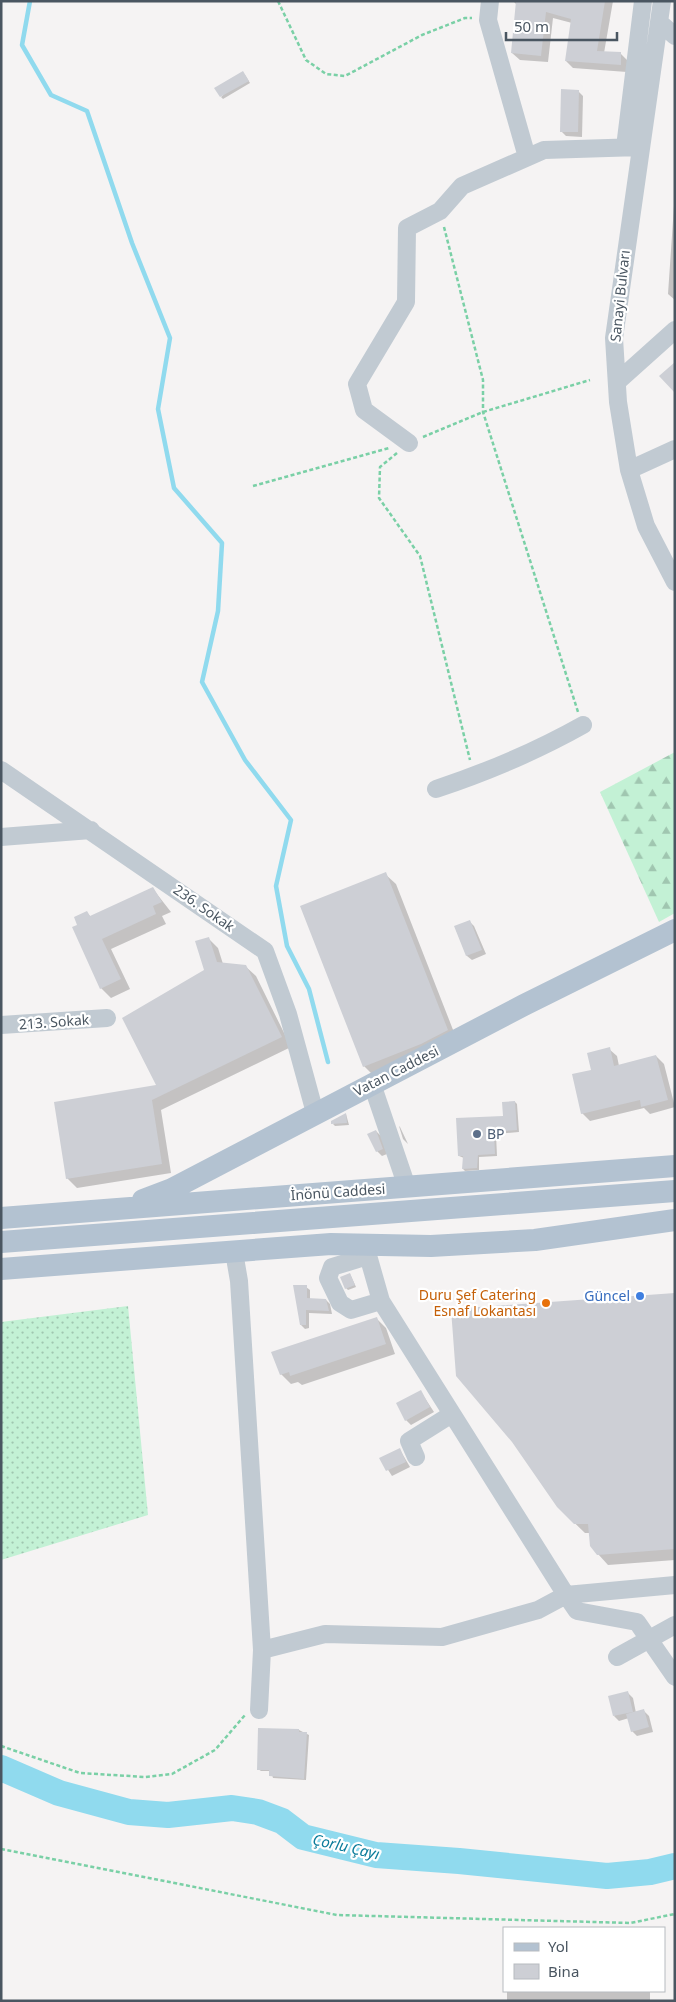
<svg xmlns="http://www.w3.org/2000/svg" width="676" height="2002" font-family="'Noto Sans',sans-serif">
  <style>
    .grass { fill: url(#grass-dots) }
    .forest { fill: url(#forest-firs) }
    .shadow { fill: #0003 }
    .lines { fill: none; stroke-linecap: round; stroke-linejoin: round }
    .stream { stroke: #90daee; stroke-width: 4.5 }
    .river { stroke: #90daee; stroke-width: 26 }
    .building { fill: #cdcfd5 }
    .path { stroke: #7ad0a6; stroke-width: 2.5; stroke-dasharray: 4 2.5; stroke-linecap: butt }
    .minor { stroke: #c1cad2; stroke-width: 18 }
    .major { stroke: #b3c2d1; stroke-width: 22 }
    .service-dot { fill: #5c6f8a; stroke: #fff; stroke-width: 2 }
    .shop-dot { fill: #3f7fe0; stroke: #fff; stroke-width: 2 }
    .food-dot { fill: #e8710a; stroke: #fff; stroke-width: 2 }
    .labels { text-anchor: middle; stroke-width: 4.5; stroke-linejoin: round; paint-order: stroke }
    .street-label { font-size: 14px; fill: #4a5661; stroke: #fff }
    .service-label { font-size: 14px; fill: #4e5e75; stroke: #fff; text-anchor: start }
    .food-label { font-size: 14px; fill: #c56008; stroke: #fff; text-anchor: end }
    .shop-label { font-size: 14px; fill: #366cbe; stroke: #fff; text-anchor: end }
    .water-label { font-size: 15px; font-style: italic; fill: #0c7c9b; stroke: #fff }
  </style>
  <defs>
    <pattern id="grass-dots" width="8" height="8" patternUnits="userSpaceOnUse" patternTransform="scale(1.25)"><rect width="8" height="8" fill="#c3f1d5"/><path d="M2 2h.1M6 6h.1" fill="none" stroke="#a0c6b0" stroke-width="1.8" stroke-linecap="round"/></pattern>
    <pattern id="forest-firs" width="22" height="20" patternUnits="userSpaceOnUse" patternTransform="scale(1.25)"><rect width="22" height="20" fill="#c3f1d5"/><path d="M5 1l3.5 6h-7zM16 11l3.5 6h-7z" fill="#a0c6b0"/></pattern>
  </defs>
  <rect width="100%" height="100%" fill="#f5f3f3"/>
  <!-- grass -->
  <path class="grass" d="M128 1306 148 1515 1 1560V1322Z"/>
  <!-- forest -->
  <path class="forest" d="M675 752V913L659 922 600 792Z"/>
  <!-- shadow -->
  <path class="shadow" d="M513 1H613L604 53 621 54 628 61 627 72 573 68 566 61 572 23 553 18 548 62 520 60 512 53 517 5Z
    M245 75 250 83 223 99 221 97Z
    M578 91 583 96 582 137 566 136 561 131Z
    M675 191V300L668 294Z
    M385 874 396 884 457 1040 374 1076 364 1066Z
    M153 889 171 912 162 916 166 924 111 949 130 989 111 998 101 988 79 926 87 913 91 917Z
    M469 921 474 926 486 954 472 960 467 956 455 927Z
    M208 938 218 948 223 964 245 966 256 976 291 1047 161 1110 171 1173 77 1188 67 1178 158 1086 206 970Z
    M609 1049 617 1056 619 1066 656 1056 664 1064 675 1107 650 1114 644 1108 590 1121 582 1113Z
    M515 1102 517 1104 519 1132 496 1134 497 1156 479 1157V1170L465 1171 463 1169 464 1158 459 1156 504 1117Z
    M346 1114 349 1125 335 1126 333 1124Z
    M399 1126 400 1127 408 1144 403 1139Z
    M376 1131 381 1136 387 1154 382 1156 377 1151Z
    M350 1274 356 1287 348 1290 346 1288Z
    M306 1287 310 1290V1299L326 1300 330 1304 332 1314 309 1313V1328L305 1329 301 1325Z
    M675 1294V1560L608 1565 598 1554 590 1533H585L558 1507Z
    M376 1318 386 1328 395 1354 302 1385 298 1382 291 1384 281 1374Z
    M421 1392 434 1412 411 1425 406 1420Z
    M400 1450 410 1467 392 1476 381 1459Z
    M628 1693 633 1698 636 1713 644 1711 649 1716 653 1732 637 1736 632 1731 629 1718 619 1721 614 1716Z
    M299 1730 309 1735 306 1780 273 1778 271 1771H261L258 1769Z
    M507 1991H650V2001H507Z"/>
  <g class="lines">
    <!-- stream -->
    <path class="stream" d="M30 1 22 45 51 95 87 111 132 243 170 338 158 409 174 488 222 543 218 611 202 682 245 760 291 820 276 886 287 946 309 989 328 1062
      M1 1781 7 1771"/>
    <!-- river -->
    <path class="river" d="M1 1768 59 1793 129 1812 168 1815 232 1808 258 1812 282 1821 303 1837 376 1855 459 1861 607 1876 650 1872 675 1866"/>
  </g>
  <!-- building -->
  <path class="building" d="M516 1H605L597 51 621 52V65L565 61 571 19 546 12 541 56 511 53Z
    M243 71 249 81 220 97 214 88Z
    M561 89 579 90 578 132H560Z
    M675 362V393L659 376Z
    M386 872 448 1030 421 1044 363 1067 300 906Z
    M153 887 162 902 153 906 156 914 102 939 121 979 100 989 72 927 77 925 74 917 87 911 90 916Z
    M470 920 482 950 466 956 454 926Z
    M209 937 217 962 246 965 282 1037 152 1100 162 1164 66 1179 54 1102 156 1085 122 1018 204 970 195 941Z
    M610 1047 614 1066 656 1055 668 1100 641 1107 640 1100 581 1114 572 1074 591 1070 587 1053Z
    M515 1101 517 1130 494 1132 495 1154 478 1155 477 1168 462 1169 463 1156H458L456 1118 503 1116 502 1102Z
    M346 1113 347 1123 331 1124V1121Z
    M376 1130 383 1149 376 1152 367 1134Z
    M350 1273 355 1285 345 1289 340 1277Z
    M293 1285H307V1298L326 1299 329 1311 306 1310V1325H300Z
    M675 1293V1549L597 1555 590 1546 588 1524H574L557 1507 512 1442 456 1376 451 1309Z
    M377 1317 386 1344 290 1376 289 1372 280 1375 271 1352Z
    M421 1390 430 1407 405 1421 396 1403Z
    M400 1448 406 1462 386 1471 379 1458Z
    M628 1691 633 1712 613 1716 608 1696Z
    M644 1709 649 1727 631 1732 626 1714Z
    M258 1728 299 1729V1732H307L304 1779 269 1776V1770H257Z"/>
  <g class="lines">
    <!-- path -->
    <path class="path" d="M278 1 306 60 326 74 345 76 422 35 465 18H472
      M444 227 483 380V412L578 712
      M423 437 483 412 590 380
      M397 453 380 467 379 498 420 556 470 760
      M253 486 389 448
      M1 1746 80 1773 145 1777 172 1774 215 1750 245 1715
      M1 1849 337 1915 630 1923 675 1914"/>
    <!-- minor -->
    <path class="minor" d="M490 1 488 20 527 157
      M662 1 614 338 618 402 629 470 646 526 675 582
      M659 22 675 36
      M625 147 643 1
      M617 382 675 330
      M409 443 364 410 357 384 406 302 407 228 440 211 462 186 544 150 640 147
      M629 470 675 449
      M1 770 265 951 288 1014 315 1113
      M436 789C487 772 535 752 583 725
      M1 837 91 830
      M1 1025 107 1018
      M372 1084 407 1187
      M365 1245 381 1301 566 1595 577 1611 637 1622 675 1677
      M234 1252 239 1281 262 1650 325 1634 442 1637 538 1610 566 1595 675 1585
      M368 1256 332 1267 328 1278 340 1303 351 1310 381 1301
      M416 1457 409 1441 452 1414
      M617 1657 675 1625
      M259 1710 262 1650"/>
    <!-- major -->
    <path class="major" d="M143 1200 172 1189 524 1005 675 930
      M1 1218 675 1166
      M1 1242 675 1191
      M1 1269 331 1244 431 1246 535 1240 675 1220"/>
  </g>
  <!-- markers -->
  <circle class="service-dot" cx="477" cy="1134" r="5"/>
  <circle class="shop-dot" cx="640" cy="1296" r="5"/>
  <circle class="food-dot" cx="546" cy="1303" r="5"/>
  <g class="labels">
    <!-- street labels -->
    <g class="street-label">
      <text transform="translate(620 296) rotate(-84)" y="5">Sanayi Bulvarı</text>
      <text transform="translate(204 908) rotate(35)" y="5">236. Sokak</text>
      <text transform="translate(54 1022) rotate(-4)" y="5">213. Sokak</text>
      <text transform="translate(396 1071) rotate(-27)" y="5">Vatan Caddesi</text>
      <text transform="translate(338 1192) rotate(-4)" y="5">İnönü Caddesi</text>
    </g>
    <!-- service labels -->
    <g class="service-label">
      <text x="487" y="1139">BP</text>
    </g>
    <!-- food labels -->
    <g class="food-label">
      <text x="536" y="1300">Duru Şef Catering<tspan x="536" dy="16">Esnaf Lokantası</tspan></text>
    </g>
    <!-- shop labels -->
    <g class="shop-label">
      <text x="630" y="1301">Güncel</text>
    </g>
    <!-- water labels -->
    <g class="water-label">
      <text transform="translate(346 1847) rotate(13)" y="5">Çorlu Çayı</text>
    </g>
  </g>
  <!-- border -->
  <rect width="676" height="2002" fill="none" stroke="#4a5661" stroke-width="5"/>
  <!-- legend -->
  <rect x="503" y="1927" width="162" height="65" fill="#ffffff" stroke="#b7bbc0"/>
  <rect x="514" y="1943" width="25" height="8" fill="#b3c2d1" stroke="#b7bbc0"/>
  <text x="548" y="1952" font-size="15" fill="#4a5661">Yol</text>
  <rect x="514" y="1964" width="25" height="15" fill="#cdcfd5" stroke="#b7bbc0"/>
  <text x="548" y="1977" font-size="15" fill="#4a5661">Bina</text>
  <!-- scale -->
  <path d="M506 32v8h111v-8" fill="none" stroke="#4a5661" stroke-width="2.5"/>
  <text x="514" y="32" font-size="15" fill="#4a5661" stroke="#ffffff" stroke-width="4" paint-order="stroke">50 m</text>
</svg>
